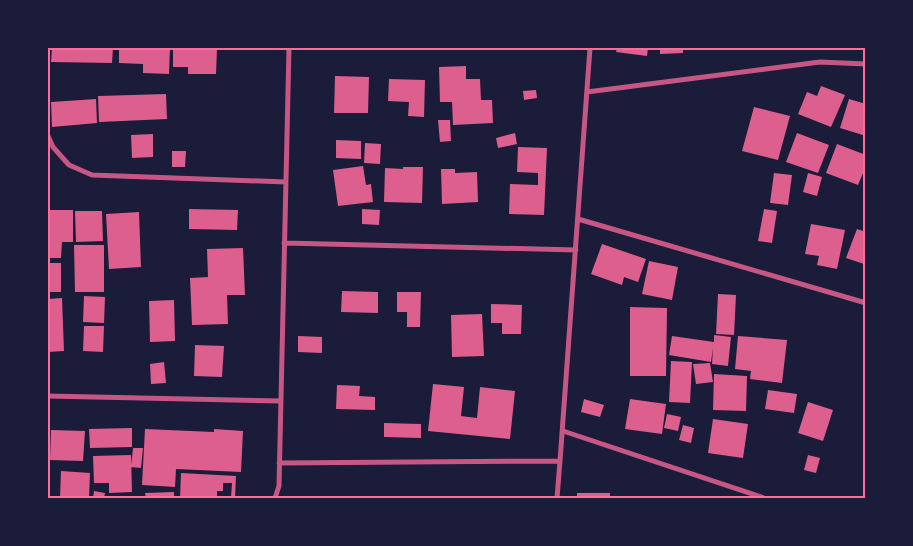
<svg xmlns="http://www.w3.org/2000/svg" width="913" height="546" font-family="Barlow,sans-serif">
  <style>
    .building { fill: #dd5f8e }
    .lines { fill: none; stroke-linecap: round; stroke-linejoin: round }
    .minor { stroke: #c65784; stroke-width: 5 }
    .neatline { fill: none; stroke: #ff6b9d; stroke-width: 2 }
  </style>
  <rect width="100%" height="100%" fill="#1b1b3a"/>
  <!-- building -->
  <path class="building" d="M52 48H113L112 63 51 62Z
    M119 48H170L169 74 143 73V64L119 63Z
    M173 48H217L216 74H188V67H173Z
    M617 48H648L647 56 616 52Z
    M660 48H683V53L660 54Z
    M466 66V79H480L481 100H492L493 123 453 125 452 102H440L439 67Z
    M335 76 369 77 368 113H334Z
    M389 79 425 80 424 117 408 116 409 102 388 101Z
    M821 86 845 95 831 127 798 114 807 92 817 96Z
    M536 90 537 98 524 100 523 91Z
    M166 94 167 119 99 122 98 96Z
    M96 99 97 123 52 127 51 102Z
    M849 99 866 104V136L840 128Z
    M754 107 790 116 778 160 742 151Z
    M438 120H450L451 141 440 142Z
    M515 133 517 144 498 148 496 138Z
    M797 133 829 145 818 173 786 162Z
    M153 134V157L132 158 131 135Z
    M336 140 361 141V159L336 158Z
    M365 143 381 144 380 164 364 163Z
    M837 144 866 155V166L858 185 826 173Z
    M518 147 547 148 544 215 509 214 510 184 538 185V173L517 172Z
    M172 151H186L185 167H172Z
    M363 166 366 185 371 184 373 202 338 206 333 170Z
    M403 167H423L422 203 384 202 385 168 403 169Z
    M441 169H455V173L477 172 478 202 442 204Z
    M774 173 792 175 788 205 770 203Z
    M808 173 822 177 817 196 803 192Z
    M189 209 238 210 237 230 189 229Z
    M362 209 380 210 379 225 362 224Z
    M764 209 777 211 772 243 758 241Z
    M48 210H73V242H62L61 258H48Z
    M75 211H102L103 241 76 242Z
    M139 212 141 267 109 269 106 214Z
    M811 224 845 230 837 269 817 265 819 256 805 254Z
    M857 229 866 232V259L864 264 846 258Z
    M602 244 646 259 638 282 624 277 622 285 591 274Z
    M74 245H104V292H75Z
    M243 248 245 295H227L228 324 192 325 190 278 208 277 207 249Z
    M649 261 678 267 672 300 642 294Z
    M48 263H61V292H48Z
    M342 291 378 292V313L341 312Z
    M397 292H421L420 327H407V312H397Z
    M718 294 736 295 734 335 716 334Z
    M84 296 105 297 104 323 83 322Z
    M62 298 64 351 48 352V299Z
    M174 300 175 341 150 342 149 301Z
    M491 304 522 305 521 334H502V323H491Z
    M630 307 667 308 666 376H630Z
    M482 314 484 356 452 357 451 315Z
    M84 326H104L103 352 83 351Z
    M714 335 731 337 728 366 712 364 713 348 711 362 669 355 672 336 714 342Z
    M298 336 322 337V353L298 352Z
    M738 336 787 340 782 383 750 379 751 371 735 369Z
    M195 345 224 346 222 377 194 376Z
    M671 361 692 362 690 403 669 402Z
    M164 362 166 383 151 384 150 364Z
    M710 363 713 382 696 384 693 364Z
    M714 374 747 376 746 411 713 410Z
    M433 384 464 387 461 416 477 418 480 387 515 391 510 439 428 431Z
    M337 385 360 386 359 396 375 397V410L336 409Z
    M768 390 797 394 794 413 765 409Z
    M584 399 604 405 600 417 581 412Z
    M630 399 666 404 662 434 625 429Z
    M808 402 833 410 823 441 798 433Z
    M667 414 681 417 678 431 664 428Z
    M713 419 748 424 743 458 708 453Z
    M384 423 421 424V438L384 437Z
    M683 425 694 428 691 443 679 440Z
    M132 428V447L90 448 89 429Z
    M145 429 214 432V429L243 431 241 472 176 469 175 487 142 485Z
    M51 430 85 431 83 461 50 460Z
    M133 448H143L141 468 131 467Z
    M131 455 132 492 109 493V483H94L93 456Z
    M808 455 820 458 816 473 804 470Z
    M61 471 90 473 89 498H60Z
    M181 473 236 476 235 498H231L232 483H223V491H217V498H180Z
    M94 491 105 493 104 498H93Z
    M174 492V498H146L145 493Z
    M577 493H610V498H577Z"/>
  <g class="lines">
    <!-- minor -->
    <path class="minor" d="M587 92 820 62 866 64
      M48 136 53 147 69 165 92 175 286 182
      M578 219 866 303
      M284 243 576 250
      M48 396 281 401
      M563 431 764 498
      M560 461 590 48
      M279 463 560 461 557 498
      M275 498 279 486 289 48"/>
  </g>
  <!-- border -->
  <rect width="913" height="546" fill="none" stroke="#1b1b3a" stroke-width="98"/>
  <rect x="49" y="49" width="815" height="448" class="neatline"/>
</svg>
